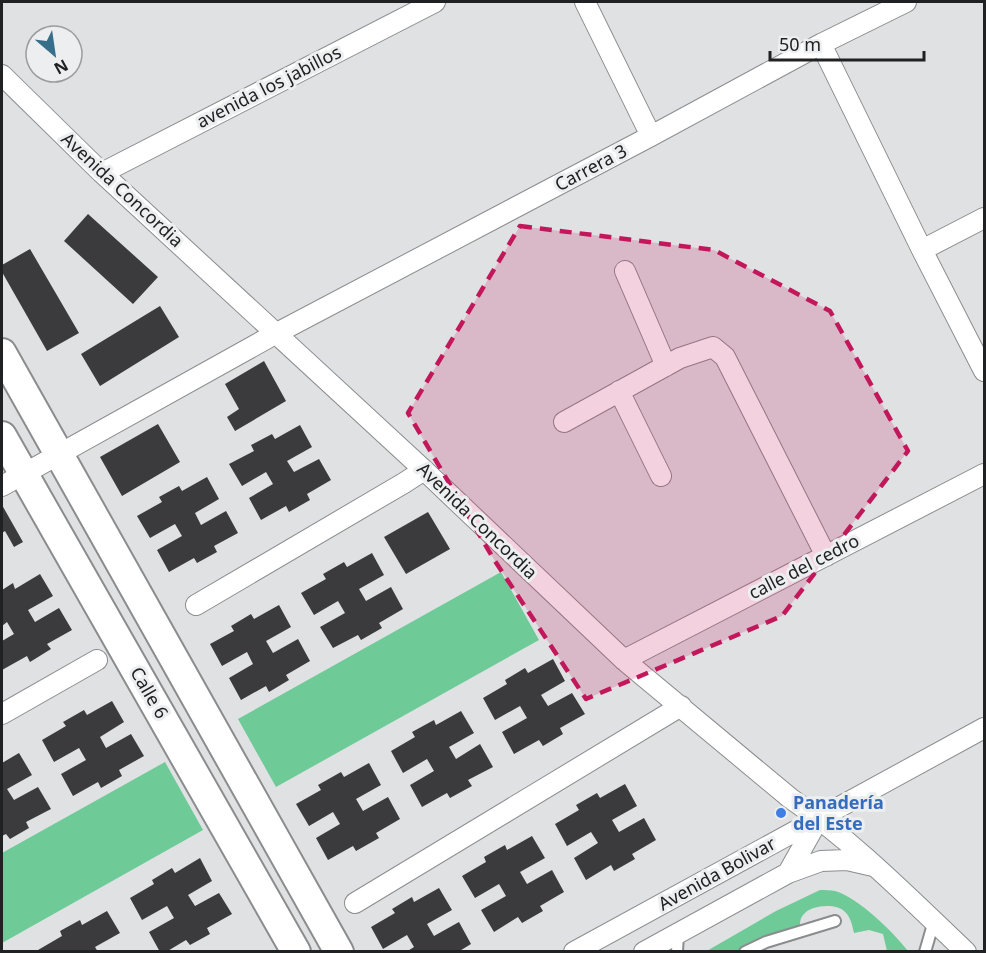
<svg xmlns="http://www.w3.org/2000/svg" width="986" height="953" font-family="'Noto Sans',sans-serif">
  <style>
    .green { fill: #6eca97 }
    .building { fill: #3b3a3d }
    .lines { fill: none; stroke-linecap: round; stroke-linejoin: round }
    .lane-casing { stroke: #8b8c8e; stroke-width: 14 }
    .street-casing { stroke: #8b8c8e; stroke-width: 22 }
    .secondary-casing { stroke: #8b8c8e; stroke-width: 32 }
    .lane { stroke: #fff; stroke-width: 10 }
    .street { stroke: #fff; stroke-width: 20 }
    .secondary { stroke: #fff; stroke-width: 28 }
    .marked { fill: #c2185b; fill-opacity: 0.2; stroke: #c2185b; stroke-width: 4.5; stroke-dasharray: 12 8; stroke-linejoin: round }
    .shop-dot { fill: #3f7fe0; stroke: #eceef0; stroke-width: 2 }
    .labels { text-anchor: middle; stroke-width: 6; stroke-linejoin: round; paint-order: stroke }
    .street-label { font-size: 18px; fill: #202122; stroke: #eceef0 }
    .shop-label { font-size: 18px; font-weight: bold; fill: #366cbe; stroke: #eceef0; text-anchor: start }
  </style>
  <rect width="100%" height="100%" fill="#dfe1e3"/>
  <!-- green -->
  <path class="green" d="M501 572 539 640 276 787 238 719Z
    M165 762 203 830 2 943V853Z
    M820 890C825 890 831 890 835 891 859 898 893 932 908 951H887L883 934 869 930 854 933C852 925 851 917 844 911 836 903 811 905 804 914 800 918 800 922 800 927L791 932 753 942 739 951 705 952 776 911Z"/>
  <!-- building -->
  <path class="building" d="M88 214 158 277 133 304 64 241Z
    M30 249 79 333 47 351 2 272V265Z
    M160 306 179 337 100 386 81 354Z
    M264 361 286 401 235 431 227 417 239 409 225 384Z
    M158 424 180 462 122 496 100 457Z
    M300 425 312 447 287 461 294 472 319 459 331 480 307 494 310 500 289 512 286 506 261 520 249 498 273 484 266 472 242 486 229 464 254 451 251 445 272 434 275 439Z
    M207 477 219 499 195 513 201 525 226 511 238 533 214 546 217 552 197 563 194 558 169 572 157 550 182 536 175 524 150 538 137 516 162 502 159 497 179 486 182 491Z
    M2 505 23 542 14 547 5 531 2 533Z
    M428 512 450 549 406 574 384 537Z
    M372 553 384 575 359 589 366 601 391 587 403 609 379 623 382 628 361 640 358 635 333 648 320 627 345 613 338 601 314 615 301 593 326 579 323 574 344 562 347 567Z
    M40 574 53 596 28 610 35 622 59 608 72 630 47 644 51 649 30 662 27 656 2 670V641L14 634 7 622 2 626V590L13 583 15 589Z
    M279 605 291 627 266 641 273 653 298 639 310 661 286 675 289 680 269 692 266 686 241 700 229 678 253 664 247 652 222 666 210 644 234 631 231 626 251 614 254 619Z
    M553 659 565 681 541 695 548 706 572 693 585 714 560 728 563 734 543 746 539 740 514 754 502 732 527 718 520 706 495 720 483 698 507 684 505 680 525 668 528 673Z
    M112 701 124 722 100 737 106 748 131 734 144 756 119 770 122 776 101 788 98 782 73 796 61 774 86 760 79 748 54 762 42 740 66 726 63 722 84 710 87 715Z
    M461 711 474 733 449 747 456 759 480 744 493 767 468 780 472 786 450 798 447 793 422 807 410 785 434 771 427 759 403 773 391 751 415 737 412 732 434 720 436 725Z
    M19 753 32 775 7 789 14 800 38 787 51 809 26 822 29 828 10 839 6 834 2 836V763Z
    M369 763 381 785 356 799 363 811 388 797 400 819 376 833 379 838 356 851 353 846 328 860 316 838 340 824 333 812 309 826 296 804 321 790 318 785 341 772 344 777Z
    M625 784 637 806 612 820 619 832 644 818 656 840 632 854 635 859 614 871 611 865 586 880 574 858 598 843 591 832 567 846 555 824 579 810 576 805 597 793 600 798Z
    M532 836 545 858 520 872 527 884 552 870 564 892 540 906 543 911 522 923 518 917 494 932 481 910 506 896 499 884 475 898 462 876 486 862 484 857 505 845 507 850Z
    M200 858 212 881 188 895 195 906 219 893 232 914 207 928 210 934 190 945 186 940 166 952H160L149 932 174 918 167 906 142 920 130 898 154 884 152 880 172 868 175 873Z
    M439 888 452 910 427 924 434 936 459 922 471 944 458 952H406L414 947 407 935 383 949 371 927 395 913 392 909 412 897 414 902Z
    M107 911 120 933 95 947 98 952H39L38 950 62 936 60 931 80 920 82 925Z"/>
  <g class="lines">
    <!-- lane casing -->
    <g class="lane-casing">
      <path id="lane" d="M677 952 678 933
        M745 952 766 942 835 921
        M925 952 934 921"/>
    </g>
    <!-- street casing -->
    <g class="street-casing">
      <path id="street" d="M585 2 651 136
        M821 44 922 250 984 371
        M2 75 102 173 424 470 624 660 790 798C854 842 909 898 966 952
        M102 173 435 2
        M922 250 984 218
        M625 271 666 366
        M619 391 661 476
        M564 422 680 358 713 347 725 357 826 556
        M2 486 275 334 651 136 821 44 906 2
        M196 605 404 483 424 470
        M624 660 984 474
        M2 714 97 660
        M788 873 819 818
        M355 903 681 706
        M574 952 984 728
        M644 952 788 873 821 861 847 860 873 866"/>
    </g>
    <!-- secondary casing -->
    <g class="secondary-casing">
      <path id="secondary" d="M2 353 339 952
        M2 436 296 952"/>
    </g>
    <!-- lane -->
    <use href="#lane" class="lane"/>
    <!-- street -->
    <use href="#street" class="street"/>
    <!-- secondary -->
    <use href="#secondary" class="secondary"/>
  </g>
  <!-- marked area -->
  <path class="marked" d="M520 226 714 250 830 311 908 451 782 616 586 699 493 558 408 413Z"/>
  <!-- markers -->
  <circle class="shop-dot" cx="781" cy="813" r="6"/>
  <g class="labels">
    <!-- street labels -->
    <g class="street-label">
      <text transform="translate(269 87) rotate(-27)" y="6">avenida los jabillos</text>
      <text transform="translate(591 168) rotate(-28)" y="6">Carrera 3</text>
      <text transform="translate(122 190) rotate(43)" y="6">Avenida Concordia</text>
      <text transform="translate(477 521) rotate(44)" y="6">Avenida Concordia</text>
      <text transform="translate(804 567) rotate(-27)" y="6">calle del cedro</text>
      <text transform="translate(149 693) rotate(60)" y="6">Calle 6</text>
      <text transform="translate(717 874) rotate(-29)" y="6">Avenida Bolivar</text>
    </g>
    <!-- shop labels -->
    <g class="shop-label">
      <text x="793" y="809">Panadería<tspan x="793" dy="21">del Este</tspan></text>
    </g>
  </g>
  <!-- border -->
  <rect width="986" height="953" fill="none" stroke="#202122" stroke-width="6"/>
  <!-- north arrow -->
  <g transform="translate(54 54) rotate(151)"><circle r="28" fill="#eceef0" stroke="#9a9c9e" stroke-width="1.5"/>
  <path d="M0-4.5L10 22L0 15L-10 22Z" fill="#376e89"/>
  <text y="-9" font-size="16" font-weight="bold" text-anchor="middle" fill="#202122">N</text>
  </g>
  <!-- scale -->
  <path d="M770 51v9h154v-9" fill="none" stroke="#202122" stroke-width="3"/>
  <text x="779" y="51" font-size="18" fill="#202122" stroke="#eceef0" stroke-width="4.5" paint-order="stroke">50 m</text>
</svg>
